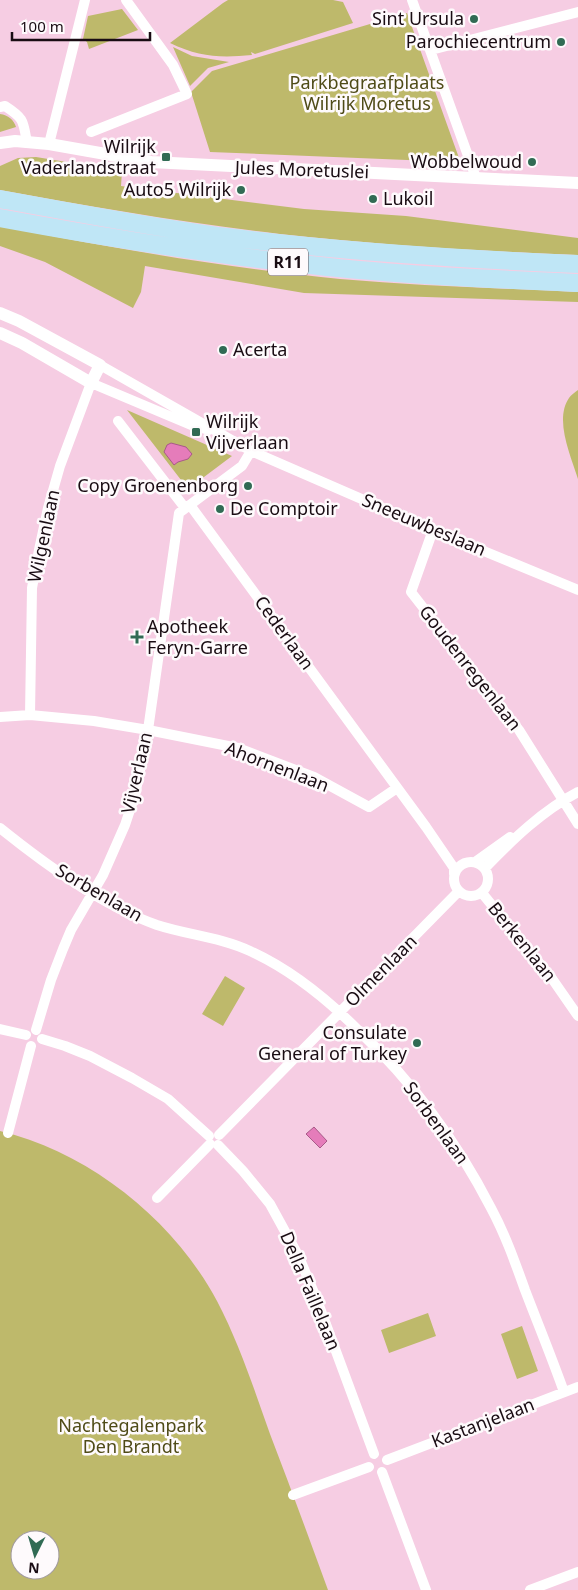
<svg xmlns="http://www.w3.org/2000/svg" width="578" height="1590" font-family="'Noto Sans',sans-serif">
  <style>
    .green { fill: #beb96b; fill-rule: evenodd }
    .water { fill: #e57cba; stroke: #a85a88 }
    .lines { fill: none; stroke-linecap: round; stroke-linejoin: round }
    .minor { stroke: #fff; stroke-width: 10 }
    .tertiary { stroke: #fff; stroke-width: 12 }
    .trunk { stroke: #bfe6f6; stroke-width: 18 }
    .poi-dot { fill: #316b54; stroke: #fefafc; stroke-width: 2 }
    .labels { text-anchor: middle; stroke-width: 5; stroke-linejoin: round; paint-order: stroke }
    .shield { fill: #fefafc; stroke: #5e5359; stroke-width: 1 }
    .shield-label { font-size: 16px; font-weight: bold; fill: #190c13 }
    .poi-label { font-size: 18px; fill: #190c13; stroke: #fefafc; text-anchor: end }
    .park-label { font-size: 18px; fill: #4f4b17; stroke: #fefafc }
    .street-label { font-size: 18px; fill: #190c13; stroke: #fefafc }
  </style>
  <rect width="100%" height="100%" fill="#f6cde3"/>
  <!-- green -->
  <path class="green" d="M228 0H333L343 2 353 23 255 54 251 52 252 55C220 58 199 57 170 43L223 3 239 32 223 3Z
    M122 9 138 30 89 49 87 42 83 39 88 16Z
    M407 13 459 158 456 162 210 152 191 92 212 71Z
    M173 47 192 56 229 62 208 68 190 86Z
    M0 114C8 115 14 120 16 127L0 132Z
    M36 157 122 171 121 186 304 209 406 216 578 238V255C479 251 379 245 280 234 186 223 93 207 0 190V166L18 158Z
    M0 226C112 248 226 268 340 279 419 286 499 288 578 292V302L304 293 145 266 141 292 133 308 45 262 0 246Z
    M578 390V479C571 456 554 420 569 398 571 395 575 392 578 390Z
    M127 410 232 456 188 489Z
    M225 976 245 988 223 1026 202 1014Z
    M0 1131C90 1153 173 1219 217 1301 239 1343 254 1389 270 1434 290 1486 309 1538 328 1590H0ZM20 1540H50V1570H20Z
    M428 1313 436 1336 389 1353 381 1330Z
    M522 1326 538 1371 517 1379 501 1334Z"/>
  <!-- water -->
  <path class="water" d="M171 443 186 447 192 454 188 459 178 462 174 465 164 452 167 445Z
    M314 1127 327 1141 320 1148 306 1134Z"/>
  <g class="lines">
    <!-- minor -->
    <path class="minor" d="M412 0 476 178
      M431 50 578 12
      M0 107 5 106C25 119 23 121 27 143
      M91 132 187 94 173 65 126 0
      M49 144 85 0
      M100 365 251 451 433 530 578 590
      M118 421 185 508
      M190 505 426 827 454 868V874
      M433 530 411 592 519 730 578 824
      M30 715 32 588 39 550 48 508 60 466 91 383 191 425 209 430
      M0 717 30 715 94 721 148 730 238 748 314 777 369 807 397 788
      M0 828C46 865 101 905 157 925 188 935 220 937 250 951 292 970 326 998 358 1030 414 1083 456 1140 491 1208 505 1234 515 1262 525 1290 538 1324 552 1358 564 1392
      M454 879a17 17 0 1 1 34 0a17 17 0 1 1-34 0Z
      M475 862 510 837
      M485 868C512 840 543 810 578 792
      M482 893 553 980 578 1016
      M0 1029 26 1035
      M36 1030 51 980 63 949 71 930 103 875 125 825 135 795 148 730 179 513 242 466 251 451
      M42 1039 65 1046 90 1056 132 1078 168 1099 209 1136
      M8 1133 31 1046
      M219 1135 458 892
      M218 1145 243 1171 270 1204 299 1257 317 1300 374 1454
      M157 1198 210 1144
      M387 1460 578 1387
      M382 1472 426 1590
      M293 1495 369 1467
      M530 1590 578 1572"/>
    <!-- tertiary -->
    <path class="tertiary" d="M0 143 15 141 49 144 151 162 578 183
      M0 313 19 321 100 365 91 383 22 343 0 333"/>
    <!-- trunk -->
    <path class="trunk" d="M0 199C76 213 151 227 227 237 344 252 461 259 578 264
      M0 218C103 237 206 254 310 265 399 275 489 279 578 283"/>
  </g>
  <!-- markers -->
  <g class="poi-dot">
    <circle cx="474" cy="19" r="5"/>
    <circle cx="561" cy="42" r="5"/>
    <rect x="161" y="152" width="10" height="10" rx="2.5"/>
    <circle cx="532" cy="162" r="5"/>
    <circle cx="241" cy="190" r="5"/>
    <circle cx="373" cy="199" r="5"/>
    <circle cx="223" cy="350" r="5"/>
    <rect x="191" y="427" width="10" height="10" rx="2.5"/>
    <circle cx="248" cy="486" r="5"/>
    <circle cx="220" cy="509" r="5"/>
    <path d="M134.5 629.5h5v5h5v5h-5v5h-5v-5h-5v-5h5z"/>
    <circle cx="417" cy="1043" r="5"/>
  </g>
  <g class="labels">
    <!-- shield labels -->
    <rect class="shield" x="268" y="248.5" width="40" height="27" rx="4"/>
    <g class="shield-label">
      <text x="288" y="268">R11</text>
    </g>
    <!-- poi labels -->
    <g class="poi-label">
      <text x="464" y="25">Sint Ursula</text>
      <text x="551" y="48">Parochiecentrum</text>
      <text x="156" y="153">Wilrijk<tspan x="156" dy="21">Vaderlandstraat</tspan></text>
      <text x="522" y="168">Wobbelwoud</text>
      <text x="231" y="196">Auto5 Wilrijk</text>
      <text x="383" y="205" text-anchor="start">Lukoil</text>
      <text x="233" y="356" text-anchor="start">Acerta</text>
      <text x="206" y="428" text-anchor="start">Wilrijk<tspan x="206" dy="21">Vijverlaan</tspan></text>
      <text x="238" y="492">Copy Groenenborg</text>
      <text x="230" y="515" text-anchor="start">De Comptoir</text>
      <text x="147" y="633" text-anchor="start">Apotheek<tspan x="147" dy="21">Feryn-Garre</tspan></text>
      <text x="407" y="1039">Consulate<tspan x="407" dy="21">General of Turkey</tspan></text>
    </g>
    <!-- park labels -->
    <g class="park-label">
      <text x="367" y="89">Parkbegraafplaats<tspan x="367" dy="21">Wilrijk Moretus</tspan></text>
      <text x="131" y="1432">Nachtegalenpark<tspan x="131" dy="21">Den Brandt</tspan></text>
    </g>
    <!-- street labels -->
    <g class="street-label">
      <text transform="translate(302 170) rotate(2)" y="6">Jules Moretuslei</text>
      <text transform="translate(424 525) rotate(23)" y="6">Sneeuwbeslaan</text>
      <text transform="translate(44 536) rotate(-78)" y="6">Wilgenlaan</text>
      <text transform="translate(284 633) rotate(54)" y="6">Cederlaan</text>
      <text transform="translate(470 668) rotate(52)" y="6">Goudenregenlaan</text>
      <text transform="translate(277 767) rotate(21)" y="6">Ahornenlaan</text>
      <text transform="translate(137 773) rotate(-77)" y="6">Vijverlaan</text>
      <text transform="translate(99 893) rotate(30)" y="6">Sorbenlaan</text>
      <text transform="translate(522 942) rotate(51)" y="6">Berkenlaan</text>
      <text transform="translate(381 971) rotate(-45)" y="6">Olmenlaan</text>
      <text transform="translate(436 1123) rotate(54)" y="6">Sorbenlaan</text>
      <text transform="translate(310 1291) rotate(67)" y="6">Della Faillelaan</text>
      <text transform="translate(483 1423) rotate(-21)" y="6">Kastanjelaan</text>
    </g>
  </g>
  <!-- north arrow -->
  <g transform="translate(35 1555) rotate(185)"><circle r="24" fill="#fefafc" stroke="#a29b9f"/>
  <path d="M0-4L9 19L0 12L-9 19Z" fill="#316b54"/>
  <text y="-8" font-size="14" font-weight="bold" text-anchor="middle" fill="#190c13">N</text>
  </g>
  <!-- scale -->
  <path d="M12 32v8h138v-8" fill="none" stroke="#190c13" stroke-width="2.5"/>
  <text x="20" y="32" font-size="15" fill="#190c13" stroke="#fefafc" stroke-width="4" paint-order="stroke">100 m</text>
</svg>
